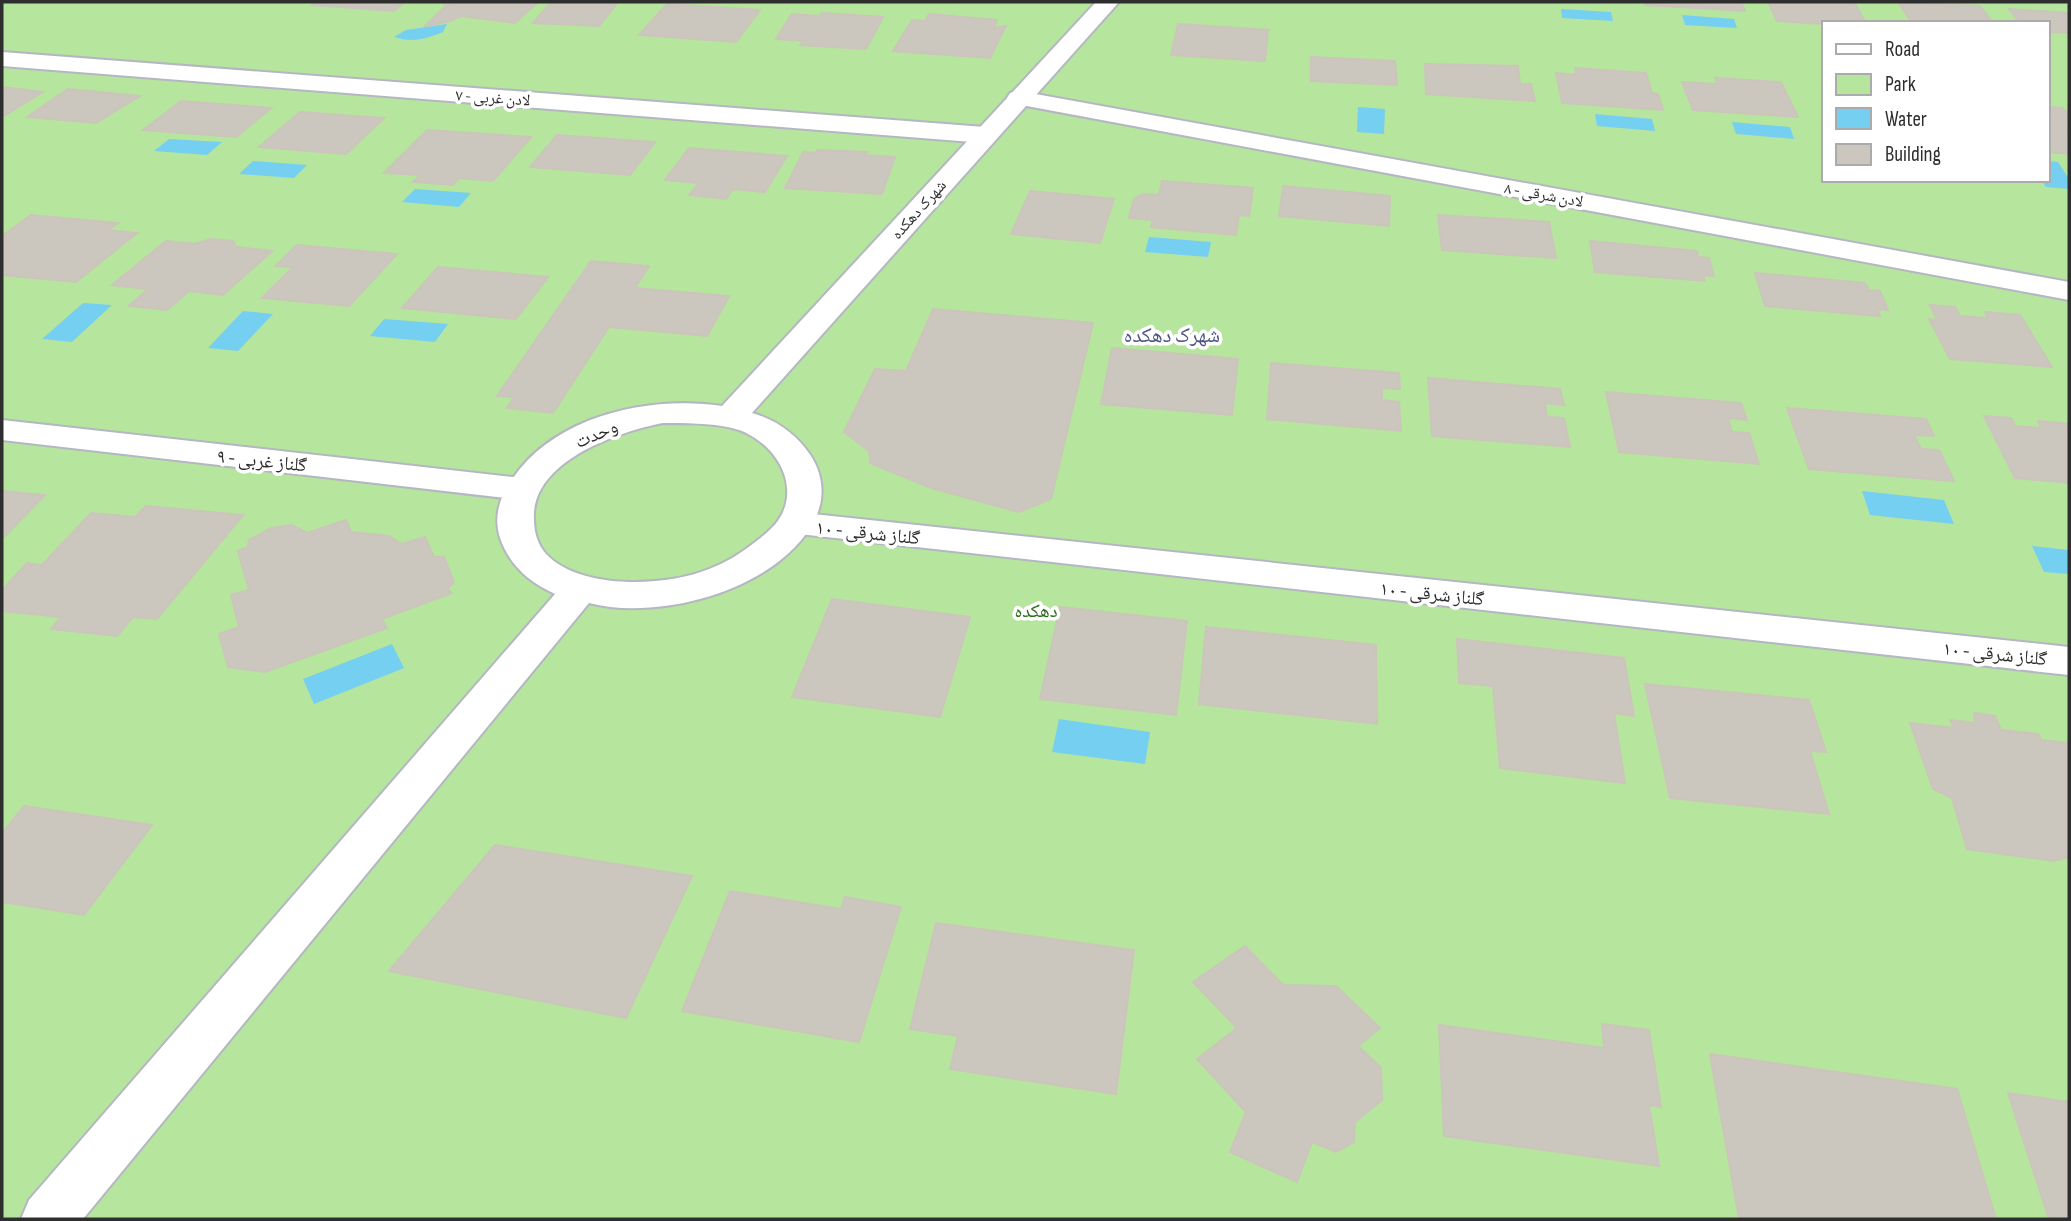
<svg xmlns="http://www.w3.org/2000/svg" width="2071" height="1221" font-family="'Sofia Sans Condensed','Noto Naskh Arabic',sans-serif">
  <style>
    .green { fill: #b6e59e; fill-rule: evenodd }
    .water { fill: #75cff0 }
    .building { fill: #cbc7bf; stroke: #cbc5ba; stroke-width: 2 }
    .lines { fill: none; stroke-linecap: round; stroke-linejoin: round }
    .minor-casing { stroke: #b4b7c1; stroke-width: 4 }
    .tertiary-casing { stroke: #b4b7c1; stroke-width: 4 }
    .minor { fill: #fff; fill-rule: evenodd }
    .tertiary { fill: #fff; fill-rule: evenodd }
    .labels { text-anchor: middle; stroke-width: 7; stroke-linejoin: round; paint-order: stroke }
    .far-street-label { font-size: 16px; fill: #2e2e2e; stroke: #fff }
    .street-label { font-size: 19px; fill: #2e2e2e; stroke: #fff }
    .park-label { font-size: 19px; fill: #2c6e1b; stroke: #fff }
    .neighbourhood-label { font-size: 21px; fill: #4d5680; stroke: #fff }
  </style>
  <rect width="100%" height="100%" fill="#efe9e1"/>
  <!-- green -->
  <path class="green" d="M2 2H2069V1219H2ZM1824 23H2048V180H1824Z"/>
  <!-- water -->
  <path class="water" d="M1561 9 1611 12 1613 21 1562 18Z
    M1682 15 1734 19 1737 28 1685 25Z
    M447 24 443 32C425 39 412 43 394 37L406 30Z
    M1358 107 1385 109 1384 134 1357 132Z
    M1595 114 1652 119 1655 131 1597 126Z
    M1732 122 1790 127 1794 139 1736 134Z
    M169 139 222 142 207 155 154 151Z
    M253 161 307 165 294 178 239 174Z
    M2048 161 2058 162 2069 179V189L2046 187 2041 180H2048Z
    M415 189 471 193 459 207 402 202Z
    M1149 237 1211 242 1208 257 1145 252Z
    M83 303 112 305 72 342 42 339Z
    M243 311 273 314 238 351 208 348Z
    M384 319 448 324 435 342 370 336Z
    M1862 491 1944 500 1954 524 1870 515Z
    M2032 546 2069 550V574L2044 572Z
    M392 644 404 668 314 704 303 679Z
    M1059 719 1150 732 1145 764 1052 752Z"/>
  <!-- building -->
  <path class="building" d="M316 2H405L394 11 312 5Z
    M538 2 515 23 461 16 447 22 425 26 447 5 441 2Z
    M551 2H618L599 26 533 23Z
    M1644 2H1741L1745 11 1645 5Z
    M1768 2H1854L1866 23 1824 24 1777 21Z
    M1898 2 1980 6 1993 23H1912Z
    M667 4 760 10 736 42 639 35Z
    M2009 9 2069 13V33L2048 32V23H2020Z
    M822 13 883 17 866 49 800 45 803 41 776 39 792 14 820 16Z
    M929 14 997 20 993 28 1006 26 990 58 893 51 912 20 925 21Z
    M1178 24 1268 30 1265 61 1171 55Z
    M1311 57 1395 61 1397 85 1311 81Z
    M1425 64 1518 66 1520 84H1531L1535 101 1426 94Z
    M1575 68 1646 73 1652 93 1658 94 1663 110 1562 103 1556 73 1576 75Z
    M1715 78 1781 82 1798 117 1693 110 1682 82 1717 84Z
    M2 87 43 92 2 117Z
    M68 89 140 96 96 123 27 117Z
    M181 101 271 108 236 137 143 130Z
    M2048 107 2063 108 2069 115V130H2066L2069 134V154L2048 152Z
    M300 112 384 118 346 154 259 147Z
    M427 130 531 137 493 181 459 178 453 185 413 182 420 175 384 173Z
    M557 135 655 142 630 175 530 167Z
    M689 148 787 156 765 192 733 189 726 199 689 195 699 183 665 180Z
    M817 150 867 152 864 155 895 157 882 194 785 188 803 152 816 153Z
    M1162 181 1253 188 1249 216 1239 215 1236 235 1151 227 1153 220 1129 218 1134 199 1143 194 1159 195Z
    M1283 186 1390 196 1389 226 1279 216Z
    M1030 191 1114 199 1100 243 1011 234Z
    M31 215 118 223 108 230 137 233 76 282 2 275V236Z
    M1438 215 1549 222 1556 258 1442 250Z
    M211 239 233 241 236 247 272 251 223 295 189 291 167 310 129 306 148 289 112 285 166 241 195 244Z
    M1590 241 1697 251 1698 257 1709 258 1714 276 1703 275 1705 281 1595 272Z
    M297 245 397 254 349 306 262 298 293 267 276 266Z
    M591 261 649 266 635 288 729 296 707 336 609 327 553 413 507 408 514 397 497 396Z
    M438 267 548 277 516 319 402 308Z
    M1755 273 1865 283 1869 290 1880 291 1888 310 1877 309 1880 316 1765 306Z
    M1930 305 1955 307 1960 316 1988 318 1985 312 2020 315 2052 367 1950 359 1929 319 1937 320Z
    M933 309 1093 323 1051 499 1019 512 931 488 870 463 869 451 844 432 875 369 906 371Z
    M1112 348 1238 359 1232 415 1101 404Z
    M1271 363 1399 373 1400 389 1382 388V400L1399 402 1401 431 1267 419Z
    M1428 378 1560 389 1564 405 1545 403 1547 417 1564 418 1570 447 1432 436Z
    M1606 392 1741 403 1747 420 1728 418 1732 432 1749 433 1759 464 1619 452Z
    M1787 408 1926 419 1934 436 1914 435 1921 449 1939 450 1954 481 1809 469Z
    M1984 416 2011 418 2015 426 2041 428 2038 421 2069 424V483L2015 478Z
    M2 491 45 495 2 539Z
    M146 506 243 515 157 619 133 617 117 636 51 629 61 617 2 611V590L27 563 42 565 91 513 135 517Z
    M346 520 351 532 389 536 402 544 425 537 434 557H444L454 582 447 589 452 593 382 619 387 628 265 672 228 667 219 634 239 627 231 595 249 590 238 551 248 547 249 540 271 528 292 525 307 533Z
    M832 599 970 617 940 717 792 697Z
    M1060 607 1187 621 1176 715 1040 699Z
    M1206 627 1376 645 1377 724 1199 704Z
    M1457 639 1624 658 1634 716 1614 713 1625 783 1500 768 1493 686 1459 683Z
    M1645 684 1809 700 1826 752 1810 751 1829 814 1670 798Z
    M1974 713 1995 716 2001 730 2038 734 2041 740 2069 743V857L2054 861 1967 849 1952 798 1933 789 1910 723 1954 728 1950 720 1975 723Z
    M24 806 152 825 84 915 2 902V833Z
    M495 845 692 876 626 1018 389 971Z
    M730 891 841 909 845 897 901 907 859 1042 682 1011Z
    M936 923 1134 950 1116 1094 950 1069 958 1036 910 1029Z
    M1245 946 1283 985 1336 986 1380 1028 1358 1046 1381 1068 1382 1100 1355 1122 1354 1142 1336 1152 1312 1142 1297 1182 1230 1152 1246 1112 1197 1059 1237 1028 1193 982Z
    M1602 1024 1649 1030 1661 1107 1649 1105 1659 1166 1444 1136 1439 1025 1604 1048Z
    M1710 1054 1957 1089 1996 1219H1739Z
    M2008 1093 2069 1102V1219H2049Z"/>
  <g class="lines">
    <!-- minor casing -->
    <g class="minor-casing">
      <path id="minor" d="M2 52 985 127 994 130 998 135 994 140 985 143 2 66Z
        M1019 91 2069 282V300L1010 103 1007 98 1010 93Z
        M2 420 522 478 534 481 540 489 534 497 522 500 2 440Z
        M794 512 2069 647V675L781 532 776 524 781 516Z"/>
    </g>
    <!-- tertiary casing -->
    <g class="tertiary-casing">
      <path id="tertiary" d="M1096 2H1119L752 413C777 420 796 434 811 456 823 475 825 497 816 517 783 588 661 622 589 603L83 1219H21L29 1200 555 594C529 582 510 566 500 538 493 516 500 496 513 478 556 415 651 395 722 406ZM663 423C686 423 709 423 732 428 771 437 804 483 778 521 772 529 762 537 754 543 740 554 725 563 709 569 666 587 580 590 546 554 538 545 534 533 534 520 530 462 617 432 663 423Z"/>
    </g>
    <!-- minor -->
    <use href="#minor" class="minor"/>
    <!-- tertiary -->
    <use href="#tertiary" class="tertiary"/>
  </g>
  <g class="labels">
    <!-- far-street labels -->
    <g class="far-street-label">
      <text transform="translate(493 97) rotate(4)" y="6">لادن غربی - ۷</text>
      <text transform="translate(1544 194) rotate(10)" y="6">لادن شرقی - ۸</text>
      <text transform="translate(918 209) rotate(-48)" y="6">شهرک دهکده</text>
    </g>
    <!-- street labels -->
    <g class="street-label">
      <text transform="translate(596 433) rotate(-23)" y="7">وحدت</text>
      <text transform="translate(262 460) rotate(6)" y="7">گلناز غربی - ۹</text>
      <text transform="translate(868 532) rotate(6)" y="7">گلناز شرقی - ۱۰</text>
      <text transform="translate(1432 593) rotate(6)" y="7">گلناز شرقی - ۱۰</text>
      <text transform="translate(1995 653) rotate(6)" y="7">گلناز شرقی - ۱۰</text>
    </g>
    <!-- park labels -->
    <g class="park-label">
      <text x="1036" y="617">دهکده</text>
    </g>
    <!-- neighbourhood labels -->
    <g class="neighbourhood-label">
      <text x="1172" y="342">شهرک دهکده</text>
    </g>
  </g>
  <!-- border -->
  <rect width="2071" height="1221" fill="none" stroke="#2e2e2e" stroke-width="7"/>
  <!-- legend -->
  <rect x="1822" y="21" width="228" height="161" fill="#ffffff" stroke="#ababab" stroke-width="2"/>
  <rect x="1836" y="44" width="35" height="10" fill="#ffffff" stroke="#ababab" stroke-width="2"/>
  <text x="1885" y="56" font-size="21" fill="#2e2e2e">Road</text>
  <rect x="1836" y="74" width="35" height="21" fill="#b6e59e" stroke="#ababab" stroke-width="2"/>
  <text x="1885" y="91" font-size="21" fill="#2e2e2e">Park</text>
  <rect x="1836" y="108" width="35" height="21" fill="#75cff0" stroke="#ababab" stroke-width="2"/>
  <text x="1885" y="126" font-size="21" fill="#2e2e2e">Water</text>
  <rect x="1836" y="144" width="35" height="21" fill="#cbc7bf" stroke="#ababab" stroke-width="2"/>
  <text x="1885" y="161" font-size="21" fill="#2e2e2e">Building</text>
</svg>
